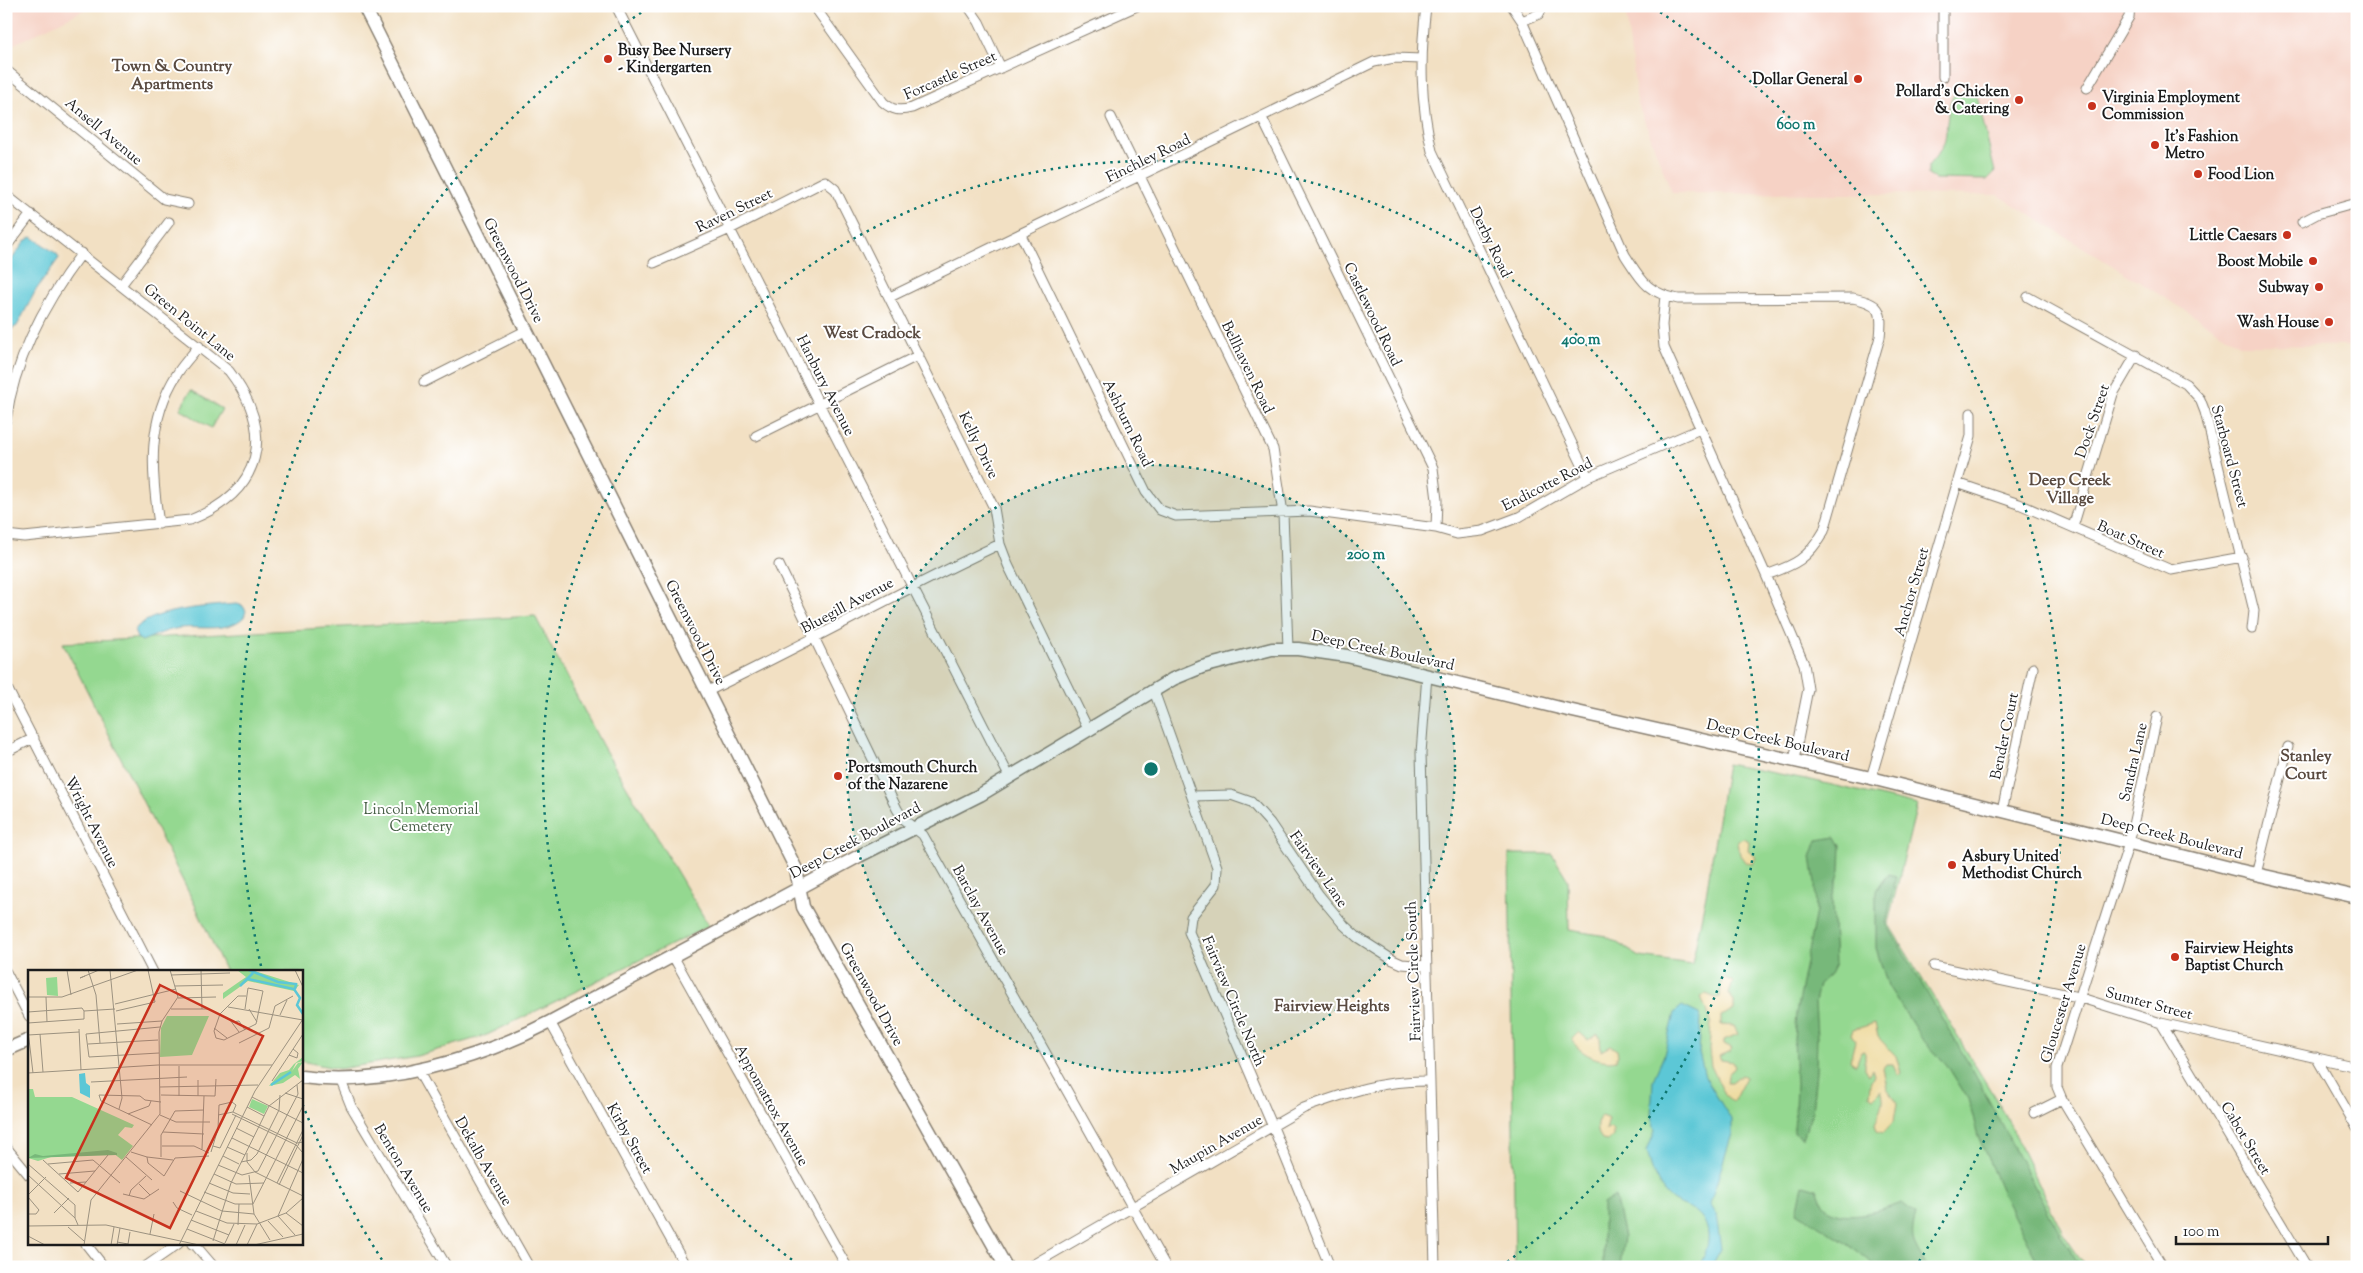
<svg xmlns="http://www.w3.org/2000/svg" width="2363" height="1273" font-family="'Sorts Mill Goudy',serif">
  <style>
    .built { fill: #f6d2c5 }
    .green { fill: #94d890; stroke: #587a56 }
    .forest { fill: #77b87a; stroke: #4a6a4b }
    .sand { fill: #eeda9e; stroke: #857b5d }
    .water { fill: #5cc7d6; stroke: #3c7279 }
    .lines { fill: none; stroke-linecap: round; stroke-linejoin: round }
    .street-casing { stroke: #877e70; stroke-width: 11 }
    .secondary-casing { stroke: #877e70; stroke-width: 15 }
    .street { stroke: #fff; stroke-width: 9 }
    .secondary { stroke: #fff; stroke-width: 12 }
    .ring { fill: none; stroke: #0f766e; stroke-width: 2.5; stroke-dasharray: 2.5 5 }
    .poi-dot { fill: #c8321e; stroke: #fff; stroke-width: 2 }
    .labels { text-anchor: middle; stroke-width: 4; stroke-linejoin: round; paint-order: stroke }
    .poi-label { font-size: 15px; font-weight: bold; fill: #1c1c1c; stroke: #fff; text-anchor: start }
    .street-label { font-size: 15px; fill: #1c1c1c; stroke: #fff }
    .park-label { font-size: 15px; fill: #465e45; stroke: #fff }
    .neighbourhood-label { font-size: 16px; font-weight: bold; fill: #594a40; stroke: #fff }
    .inset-river { fill: none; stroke: #5cc7d6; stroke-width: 2.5 }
    .inset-road { fill: none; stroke: #9c9280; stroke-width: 1 }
    .view { fill: #c8321e; fill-opacity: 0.15; stroke: #c8321e; stroke-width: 2.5 }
    .inset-edge { fill: none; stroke: #1c1c1c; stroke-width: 2.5 }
    .centre { fill: #0f766e; stroke: #fff; stroke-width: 2.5 }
    .ring-label { font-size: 15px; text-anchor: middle; font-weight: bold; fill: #0f766e; stroke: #fff; stroke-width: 4; stroke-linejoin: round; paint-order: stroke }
  </style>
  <rect width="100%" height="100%" fill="#fff"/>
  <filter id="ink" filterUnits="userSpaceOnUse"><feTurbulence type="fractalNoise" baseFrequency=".02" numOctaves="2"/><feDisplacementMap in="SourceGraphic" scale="10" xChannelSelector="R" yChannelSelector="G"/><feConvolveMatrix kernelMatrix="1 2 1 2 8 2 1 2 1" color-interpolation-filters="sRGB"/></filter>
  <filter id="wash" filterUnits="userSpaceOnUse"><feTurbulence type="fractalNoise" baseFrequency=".0096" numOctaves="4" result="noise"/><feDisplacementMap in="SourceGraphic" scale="20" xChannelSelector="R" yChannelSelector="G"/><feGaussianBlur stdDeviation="1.12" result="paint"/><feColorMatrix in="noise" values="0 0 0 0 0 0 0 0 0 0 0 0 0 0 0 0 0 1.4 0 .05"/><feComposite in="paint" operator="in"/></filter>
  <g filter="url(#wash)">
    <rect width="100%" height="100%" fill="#f2e0c3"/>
    <!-- built -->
    <path class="built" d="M6 6H92L6 48Z
      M1625 6H2357V346L2241 345 1998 195 1672 193 1637 102Z"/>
    <!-- green -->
    <path class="green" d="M1956 93 1977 96 1995 172 1987 180 1935 179 1928 175V166C1934 159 1940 152 1944 143 1948 131 1946 100 1956 93Z
      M191 390 222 409 211 428 180 409Z
      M535 616 602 745 709 926 487 1035 417 1056 339 1069 301 1061V972H226L195 905 63 643Z
      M1727 764 1811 780 1917 805 1888 923 2005 1114 2062 1232 2086 1267H1515L1509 854H1552L1568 880 1569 930 1606 936 1640 957 1692 964 1706 895Z"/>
    <!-- forest -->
    <path class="forest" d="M1836 837 1841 846 1840 870 1832 899 1835 964 1830 974 1819 984 1815 1002 1817 1037 1816 1071 1812 1112 1803 1138 1794 1133 1796 1084 1794 1040 1796 1013 1816 911 1815 883 1811 857 1817 840Z
      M1889 874 1896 876 1886 923 1973 1071 2061 1236 2081 1267H2040L2004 1196 1978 1136 1968 1099 1947 1065 1922 1039 1888 986 1876 948V890Z
      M1803 1185 1817 1189C1819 1194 1821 1200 1823 1204 1837 1225 1883 1210 1902 1203L1916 1214C1909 1241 1913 1243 1927 1267H1876L1849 1245 1797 1212Z
      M1615 1196 1624 1237 1620 1266 1603 1267V1204Z"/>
    <!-- sand -->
    <path class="sand" d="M1743 838 1749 841 1748 851 1756 857 1753 864 1746 863 1740 855 1738 841Z
      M1722 976 1733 982 1729 994 1734 1001V1010L1721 1016V1025L1734 1026 1738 1034 1724 1040V1044L1732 1048 1730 1051 1719 1056 1721 1060 1733 1062 1735 1066 1728 1075 1727 1083H1732L1742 1075 1746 1077 1733 1102 1725 1095 1711 1066 1709 1050 1711 1024 1701 996 1706 994 1716 998 1720 997Z
      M1875 1023 1878 1037 1896 1056 1901 1073 1898 1075 1893 1064H1886L1883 1068 1887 1088 1897 1103 1894 1121 1883 1133 1877 1131 1875 1124C1879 1112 1887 1103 1881 1090L1873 1098 1869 1095 1870 1084 1874 1075 1872 1069 1868 1075 1865 1070V1051L1861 1052 1856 1065 1850 1061 1855 1041 1851 1035 1853 1030Z
      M1579 1032 1588 1040 1598 1034 1600 1038 1601 1051 1610 1046 1617 1050 1618 1055 1616 1060C1602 1064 1577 1053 1572 1039Z
      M1601 1116 1609 1119 1606 1130 1611 1128 1613 1130V1136L1608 1141 1602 1140C1597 1134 1596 1123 1601 1116Z"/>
    <!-- water -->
    <path class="water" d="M32 237 57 254 59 258 36 290 17 326 6 332V267L26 240Z
      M237 604 243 606 246 611 244 617C227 633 202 626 180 628 166 630 155 636 142 641L137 638 134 631C148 609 211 606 237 604Z
      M1682 1006 1699 1014 1701 1019 1699 1052 1705 1077 1732 1121V1134L1710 1204 1716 1214 1721 1249 1711 1267H1698C1710 1250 1714 1225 1695 1211 1688 1206 1677 1204 1671 1199 1657 1187 1651 1168 1647 1151L1655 1131 1651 1116 1653 1080 1664 1055 1674 1013Z"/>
  </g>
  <g filter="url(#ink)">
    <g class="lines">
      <!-- street casing -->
      <g class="street-casing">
        <path id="street" d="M616 6 1010 778
          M814 6 883 102C893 111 900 111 912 108L1137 6
          M968 6 979 22 1001 68
          M1426 6C1420 58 1420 100 1432 151L1588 477
          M1512 6 1522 21 1625 255C1642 281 1646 292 1678 299L1853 298C1880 304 1883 309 1880 337L1824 531C1808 559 1795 565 1766 575L1804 664 1808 689 1794 760
          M1522 21 1539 14 1543 6
          M6 70 164 199 188 204
          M1943 77V6
          M2087 88 2129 17 2130 6
          M1111 117 1273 449 1283 513 1288 649
          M1262 118 1433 468 1437 500 1436 528
          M6 195 229 371C276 432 263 491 190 520L24 537 6 535
          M2302 222 2317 214 2357 203
          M1021 235 1146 492 1160 510 1176 516 1309 511 1436 528 1457 534 1482 531 1519 517 1588 477 1700 429
          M6 247 31 214
          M654 263 730 229 825 181 835 189 994 508 1000 544 1008 565 1089 731
          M122 284 169 222
          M1665 296 1662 325 1664 347 1766 575
          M890 297 1374 62 1394 58 1422 59
          M2028 297 2186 384 2200 399 2205 412 2254 611 2252 629
          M424 382 527 330
          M6 420C15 358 44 303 82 253
          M756 436 919 355
          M1957 483 2019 504 2171 570 2242 557
          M159 524C151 471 147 421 177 374 183 364 192 355 199 346
          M2073 527 2113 394 2136 355
          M779 565 897 809 904 820 923 835 1166 1267
          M1427 675 1421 753 1435 1267
          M6 686 153 972
          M708 691C806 644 902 590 1000 544
          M1154 691 1217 867 1216 885 1191 917 1189 932 1273 1127 1330 1267
          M2157 717 2129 843 2057 1068V1087L2062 1099 2163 1267
          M6 752 34 738
          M1871 778 1971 436V413
          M1192 796 1231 795 1251 802 1270 823 1319 895 1344 925 1357 937 1393 960 1402 964 1426 966
          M2002 811 2033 668
          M2256 874 2288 747
          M673 956 847 1267
          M1934 966 2078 997 2161 1023 2357 1067
          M6 972 29 1016
          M550 1022 686 1267
          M2161 1023 2307 1267
          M2316 1057 2357 1128
          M417 1069 529 1267
          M341 1081 351 1106 447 1267
          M2034 1113 2062 1099
          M6 1147 29 1175
          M86 1244 104 1267
          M192 1244 196 1246 214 1267
          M145 1267 178 1244
          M1029 1267 1304 1108C1348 1092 1383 1080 1430 1081"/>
      </g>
      <!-- secondary casing -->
      <g class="secondary-casing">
        <path id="secondary" d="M364 6 796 869 803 907 1006 1267
          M6 1050 29 1040
          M301 1077C382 1088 479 1059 550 1022L859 856 980 795 1173 679 1202 667 1272 649H1298L1347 656 1568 710 1871 778 2238 870 2357 897"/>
      </g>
      <!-- street -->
      <use href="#street" class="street"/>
      <!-- secondary -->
      <use href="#secondary" class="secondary"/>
    </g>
  </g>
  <!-- distance rings -->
  <circle cx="1151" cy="769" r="304" fill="#0f766e" fill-opacity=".12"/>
  <g class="ring">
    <circle cx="1151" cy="769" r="304"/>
    <path d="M798 1264A608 608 0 1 1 1504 1264"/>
    <path d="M386 1266A912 912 0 0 1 302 1103M261 966A912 912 0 0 1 648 8M1654 8A912 912 0 0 1 1916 1266"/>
  </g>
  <!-- markers -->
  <g class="poi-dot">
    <circle cx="608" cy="59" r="5"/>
    <circle cx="1858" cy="79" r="5"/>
    <circle cx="2019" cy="100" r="5"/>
    <circle cx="2092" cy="106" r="5"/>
    <circle cx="2155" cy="145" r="5"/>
    <circle cx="2198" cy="174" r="5"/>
    <circle cx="2287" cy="235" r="5"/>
    <circle cx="2313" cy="261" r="5"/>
    <circle cx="2319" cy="287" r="5"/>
    <circle cx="2329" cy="322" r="5"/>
    <circle cx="838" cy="776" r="5"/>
    <circle cx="1952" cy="865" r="5"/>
    <circle cx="2175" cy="957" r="5"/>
  </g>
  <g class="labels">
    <!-- poi labels -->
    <g class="poi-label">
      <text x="618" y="55">Busy Bee Nursery<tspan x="618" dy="17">- Kindergarten</tspan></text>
      <text x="1848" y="84" text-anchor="end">Dollar General</text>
      <text x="2009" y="96" text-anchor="end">Pollard's Chicken<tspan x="2009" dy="17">&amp; Catering</tspan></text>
      <text x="2102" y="102">Virginia Employment<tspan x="2102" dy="17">Commission</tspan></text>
      <text x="2165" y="141">It's Fashion<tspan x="2165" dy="17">Metro</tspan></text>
      <text x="2208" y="179">Food Lion</text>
      <text x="2277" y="240" text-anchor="end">Little Caesars</text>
      <text x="2303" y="266" text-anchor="end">Boost Mobile</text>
      <text x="2309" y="292" text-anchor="end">Subway</text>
      <text x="2319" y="327" text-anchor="end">Wash House</text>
      <text x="848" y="772">Portsmouth Church<tspan x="848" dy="17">of the Nazarene</tspan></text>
      <text x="1962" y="861">Asbury United<tspan x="1962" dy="17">Methodist Church</tspan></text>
      <text x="2185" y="953">Fairview Heights<tspan x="2185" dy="17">Baptist Church</tspan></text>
    </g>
    <!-- street labels -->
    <g class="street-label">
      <text transform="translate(950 75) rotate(-24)" y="5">Forcastle Street</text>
      <text transform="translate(104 131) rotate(40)" y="5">Ansell Avenue</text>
      <text transform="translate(1148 158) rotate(-26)" y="5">Finchley Road</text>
      <text transform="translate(734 210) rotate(-26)" y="5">Raven Street</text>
      <text transform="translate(1491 242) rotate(64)" y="5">Derby Road</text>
      <text transform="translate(514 270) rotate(63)" y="5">Greenwood Drive</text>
      <text transform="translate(1373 314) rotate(64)" y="5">Castlewood Road</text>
      <text transform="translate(190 322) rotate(39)" y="5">Green Point Lane</text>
      <text transform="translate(1248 367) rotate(64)" y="5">Bellhaven Road</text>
      <text transform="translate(826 385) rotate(63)" y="5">Hanbury Avenue</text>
      <text transform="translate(2092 421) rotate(-71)" y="5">Dock Street</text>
      <text transform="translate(1128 423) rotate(64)" y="5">Ashburn Road</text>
      <text transform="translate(979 445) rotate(64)" y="5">Kelly Drive</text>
      <text transform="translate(2230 456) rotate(75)" y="5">Starboard Street</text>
      <text transform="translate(1547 484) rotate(-27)" y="5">Endicotte Road</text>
      <text transform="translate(2131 539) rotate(24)" y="5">Boat Street</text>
      <text transform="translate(1911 592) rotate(-74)" y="5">Anchor Street</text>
      <text transform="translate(847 605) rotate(-28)" y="5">Bluegill Avenue</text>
      <text transform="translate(696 632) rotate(63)" y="5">Greenwood Drive</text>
      <text transform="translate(1383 650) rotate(12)" y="5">Deep Creek Boulevard</text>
      <text transform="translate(2004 736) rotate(-78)" y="5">Bender Court</text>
      <text transform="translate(1778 740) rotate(13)" y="5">Deep Creek Boulevard</text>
      <text transform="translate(2133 762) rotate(-77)" y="5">Sandra Lane</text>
      <text transform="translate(92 822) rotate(63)" y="5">Wright Avenue</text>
      <text transform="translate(2172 836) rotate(14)" y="5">Deep Creek Boulevard</text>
      <text transform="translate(855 840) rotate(-28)" y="5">Deep Creek Boulevard</text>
      <text transform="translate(1319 869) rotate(55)" y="5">Fairview Lane</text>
      <text transform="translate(981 910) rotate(61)" y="5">Barclay Avenue</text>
      <text transform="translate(1413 971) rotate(-92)" y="5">Fairview Circle South</text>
      <text transform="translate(872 994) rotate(61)" y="5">Greenwood Drive</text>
      <text transform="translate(1234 1001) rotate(67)" y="5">Fairview Circle North</text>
      <text transform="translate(2063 1003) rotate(-73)" y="5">Gloucester Avenue</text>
      <text transform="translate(2149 1003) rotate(15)" y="5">Sumter Street</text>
      <text transform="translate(772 1105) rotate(61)" y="5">Appomattox Avenue</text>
      <text transform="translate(630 1138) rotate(61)" y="5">Kirby Street</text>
      <text transform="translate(2246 1138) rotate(59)" y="5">Cabot Street</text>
      <text transform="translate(1216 1144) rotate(-30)" y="5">Maupin Avenue</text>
      <text transform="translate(484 1161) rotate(60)" y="5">Dekalb Avenue</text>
      <text transform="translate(404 1168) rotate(59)" y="5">Benton Avenue</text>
    </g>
    <!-- park labels -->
    <g class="park-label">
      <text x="421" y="814">Lincoln Memorial<tspan x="421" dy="17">Cemetery</tspan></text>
    </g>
    <!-- neighbourhood labels -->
    <g class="neighbourhood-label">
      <text x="172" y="71">Town &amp; Country<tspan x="172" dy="18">Apartments</tspan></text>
      <text x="872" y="338">West Cradock</text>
      <text x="2070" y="485">Deep Creek<tspan x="2070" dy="18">Village</tspan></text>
      <text x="2306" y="761">Stanley<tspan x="2306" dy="18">Court</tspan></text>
      <text x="1332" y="1011">Fairview Heights</text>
    </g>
  </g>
  <!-- overview -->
  <g transform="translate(28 970)">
    <rect width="275" height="275" fill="#f2e0c3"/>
    <path d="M209 0H224L271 15 266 21 220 11 195 29V23L218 7ZM29 7 30 26 19 25 18 8ZM139 46H181L164 85 132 87 133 58ZM275 87V91L268 93 264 101 270 93 275 92 270 99 272 109 267 105 255 113 241 116 252 103 261 100 266 94ZM0 119H5L7 127H44L106 155 104 158 97 157 90 165 105 176 94 190 85 183 23 187 10 191 0 188ZM224 129 240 136 236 144 221 137Z" fill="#94d890"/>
    <path d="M80 180 89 183V185L0 188 7 184 15 186Z" fill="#77b87a"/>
    <path d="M57 103 58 113 62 116V128L52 123 51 104Z" fill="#5cc7d6"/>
    <path class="inset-river" d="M221 0 250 12 268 14 267 19M220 9 266 19 272 28 269 35 275 44M212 16 225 3M243 115 263 102"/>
    <path class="inset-road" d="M39 0 43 25M60 0 68 25 72 73M82 0 94 128 91 139M173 0 174 39M267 0 275 17M143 5 202 3M57 6 52 8 71 0M147 16 195 15M0 27H34L110 0M18 27 19 52M150 28 188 27M87 34 148 19M200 37 275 50M143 39H181M217 39 220 18 235 21 228 54 196 70 188 68 186 61 192 44 210 26H218M221 39 229 52M56 41 87 39M88 41 127 32 120 0M0 42 54 38 56 41M192 45 202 50 211 62M252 45 259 30M204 52 211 51 217 60M0 53 56 49V41M89 54 134 51M186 58 199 68M51 59 53 100M0 61 5 103M12 64 15 102M0 65 51 62M211 73 241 58 247 36 265 26M60 74 130 70M131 83 61 87 58 64 132 57M261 85 269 88 270 83 265 79M151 96V126M0 103 130 95H244M170 110V126M244 111 275 64M63 112 159 107M132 117 230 115M257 123 275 129M133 125 187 126 188 109M224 127 275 153M219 137 236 146M100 144 121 136 123 131M204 144 268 175 275 183M132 145 148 152H182M190 145 205 142 269 173 275 172M124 155 73 131 71 125 112 126 117 130 133 132M208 158 226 167M135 162 176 164M204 168 275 203M134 176H166L181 183M185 176 192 178 208 145M199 177 217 185M174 179 176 126M103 182 119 187 120 193 136 206 147 188 181 186M183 182 190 159 191 135 204 132 208 135 205 142M219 183V192L227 202 275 226M195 186 211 194M98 187 124 210M119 187 145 190M133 187V165L147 141 176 140M15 190 50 222 80 185M213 192 223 190 229 184 251 140 252 125M0 194 47 235V248M20 194 65 190 92 213M190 195 214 205 230 201 270 124 269 115M31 204 67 201M186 204 208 214 236 213M0 205 47 248 50 255M221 205 226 244 242 270M42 213 58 212M181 213 205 223 222 224M249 213 275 160M111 214 122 225M251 215 275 165M152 221 194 241 226 244M176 222 207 234H225L275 136M95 224 116 229 131 219M0 225 18 207M101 226 103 220 118 206M0 227 11 240 8 244H0M145 232 149 238 164 245M168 241 199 253 229 254 258 243 275 228M26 243 41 228M258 243 275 256M163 250 201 265M240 251 255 267M210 255 211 234M0 256 78 255 171 275M40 257 56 271M159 259 197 274M122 264 126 244M267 265 250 246 275 189M0 266 17 275M185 271 203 213 241 136 275 110M89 272 100 274 102 262M197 273 206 254M56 275 63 230 132 144 131 62 134 51 150 27 142 0M83 275 86 257M89 275 92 258M151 275 227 121 275 49M208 275 217 255M219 275 229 254M226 275 275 264"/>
    <path class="view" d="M132 15 235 66 142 258 38 208Z"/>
    <rect width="275" height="275" class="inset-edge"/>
  </g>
  <circle cx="1151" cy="769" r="8" class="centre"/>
  <g class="ring-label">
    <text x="1796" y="129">600 m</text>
    <text x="1581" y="344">400 m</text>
    <text x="1366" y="559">200 m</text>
  </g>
  <!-- margin -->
  <rect width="2363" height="1273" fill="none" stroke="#fff" stroke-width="25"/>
  <!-- scale -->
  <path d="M2176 1236v8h152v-8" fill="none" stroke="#1c1c1c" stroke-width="2.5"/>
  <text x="2183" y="1236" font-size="15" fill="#1c1c1c" stroke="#ffffff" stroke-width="4" paint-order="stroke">100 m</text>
</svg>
